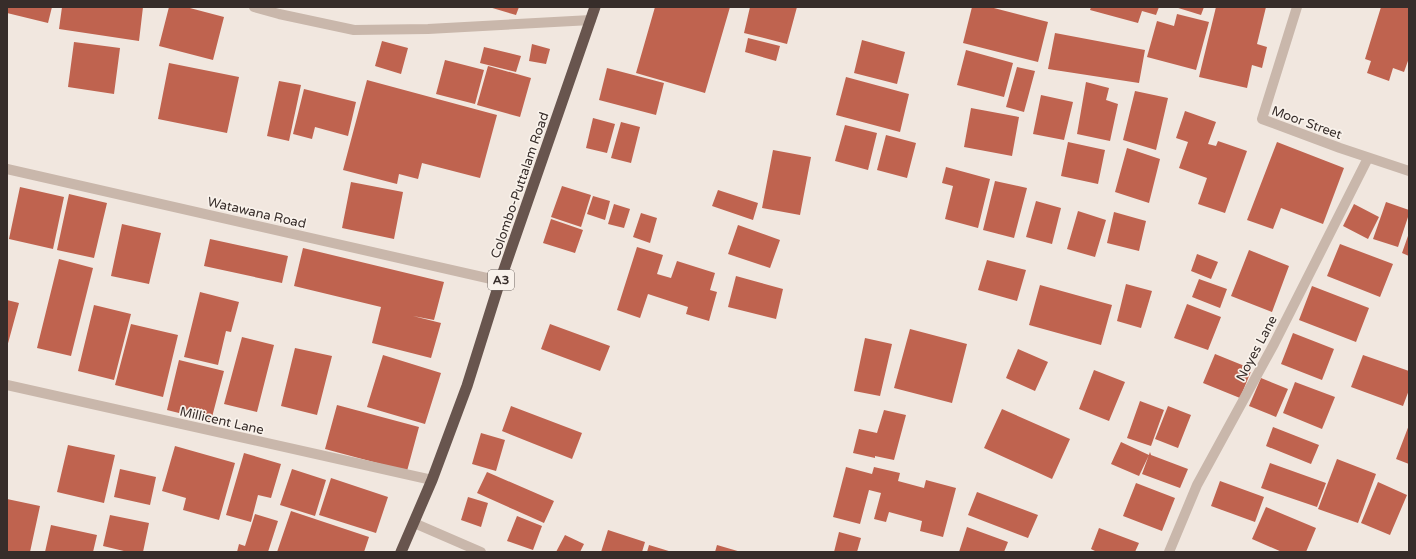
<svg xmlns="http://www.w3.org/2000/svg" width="1416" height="559" font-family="'Varela Round',sans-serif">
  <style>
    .building { fill: #bf634f }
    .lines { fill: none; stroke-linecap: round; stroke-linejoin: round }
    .minor { stroke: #c9b7ab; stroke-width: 10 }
    .trunk { stroke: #68554e; stroke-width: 11 }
    .labels { text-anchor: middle; stroke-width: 3.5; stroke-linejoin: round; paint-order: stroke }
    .shield { fill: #f9f2eb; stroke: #716864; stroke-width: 1 }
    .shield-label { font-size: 12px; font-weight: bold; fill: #372d2a }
    .street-label { font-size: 13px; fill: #372d2a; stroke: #f9f2eb }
  </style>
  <rect width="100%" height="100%" fill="#f1e7df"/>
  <!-- building -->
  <path class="building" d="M7 7H52L48 23 7 13Z
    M62 7H143L139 41 59 29Z
    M169 7H186L224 17 213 60 159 46Z
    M489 7H519L516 15Z
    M655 7H730L705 93 636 73Z
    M750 7H797L787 44 744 33Z
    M972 7H990L1048 22 1038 62 963 43Z
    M1091 7H1159L1156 15 1142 11 1138 23 1090 10Z
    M1175 7H1204L1201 15Z
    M1216 7H1266L1257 44 1267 47 1262 68 1252 65 1247 88 1199 77Z
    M1381 7H1409V58L1404 72 1393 68 1389 81 1367 73 1371 61 1365 59Z
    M1177 14 1209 22 1196 70 1147 57 1157 21 1174 26Z
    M1055 33 1145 50 1139 83 1048 69Z
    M748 38 780 46 776 61 745 52Z
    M862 40 905 52 897 84 854 73Z
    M382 41 408 48 401 74 375 66Z
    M74 42 120 48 114 94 68 87Z
    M532 44 550 49 546 64 529 61Z
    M484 47 521 56 516 72 480 63Z
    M966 50 1013 63 1004 97 957 85Z
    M445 60 484 70 475 104 436 94Z
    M169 63 239 77 227 133 158 119Z
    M488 66 531 78 520 117 477 105Z
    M1017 67 1035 71 1024 112 1006 107Z
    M607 68 664 83 656 115 599 100Z
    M846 77 909 94 900 132 836 115Z
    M367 80 497 115 480 178 422 163 418 179 399 174 397 184 343 170Z
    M279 81 301 85 289 141 267 136Z
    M1086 82 1109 88 1106 100 1118 104 1110 141 1077 134Z
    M304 89 356 102 348 136 315 127 312 139 293 134Z
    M1135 91 1168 98 1156 150 1123 140Z
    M1041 95 1073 102 1064 140 1033 134Z
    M971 108 1019 117 1012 156 964 147Z
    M1185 111 1216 122 1208 144 1216 146 1218 141 1247 151 1225 213 1198 204 1207 178 1179 168 1188 142 1176 138Z
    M593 118 615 124 607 153 586 148Z
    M621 122 640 127 631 163 611 158Z
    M845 125 877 133 868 170 835 161Z
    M886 135 916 143 907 178 877 170Z
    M1068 142 1105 150 1098 184 1061 176Z
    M1277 142 1344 168 1323 224 1281 208 1273 229 1247 220Z
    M1127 148 1160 159 1149 203 1115 192Z
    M773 150 811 157 800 215 762 208Z
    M946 167 990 179 978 228 945 219 953 186 942 183Z
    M995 181 1027 188 1014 238 983 230Z
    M351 182 403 192 394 239 342 228Z
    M562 186 591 195 581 227 551 217Z
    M20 187 64 197 53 249 9 239Z
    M718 190 758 203 753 220 712 206Z
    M69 194 107 203 94 258 57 250Z
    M593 196 610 201 605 220 587 214Z
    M1036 201 1061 208 1052 244 1026 237Z
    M1386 202 1409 210V214L1398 247 1373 239Z
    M614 204 630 209 624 228 608 224Z
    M1354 204 1379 217 1368 239 1343 226Z
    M1078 211 1106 220 1095 257 1067 249Z
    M1114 212 1146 221 1139 251 1107 243Z
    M641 213 657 218 650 243 633 237Z
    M551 219 583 230 575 253 543 243Z
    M122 224 161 233 149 284 111 276Z
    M738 225 780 240 770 268 728 254Z
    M1409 233V256L1402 253Z
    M210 239 288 256 282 283 204 266Z
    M1340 244 1393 264 1380 297 1327 276Z
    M637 247 663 255 657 274 671 278 677 261 715 273 710 290 717 292 709 321 686 314 688 307 648 294 640 318 617 310Z
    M303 248 444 282 434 320 413 316 441 323 431 358 372 343 381 307 294 286Z
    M1249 250 1289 266 1272 312 1231 296Z
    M1197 254 1218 262 1211 279 1191 271Z
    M59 259 93 268 71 356 37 348Z
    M987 260 1026 270 1017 301 978 290Z
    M736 276 783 289 776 319 728 307Z
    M1199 279 1227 289 1220 308 1192 297Z
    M1126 284 1152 291 1141 328 1117 321Z
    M1040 285 1112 305 1101 345 1029 325Z
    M1312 286 1369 308 1356 342 1299 320Z
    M200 292 239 302 231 332 226 331 218 365 184 357Z
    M7 300 19 303 7 347Z
    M1187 304 1221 317 1208 350 1174 338Z
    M94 305 131 314 114 380 78 371Z
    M131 324 178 335 163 397 115 385Z
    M550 324 610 346 600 371 541 349Z
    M910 329 967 344 952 403 894 388Z
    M1293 333 1334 349 1322 380 1281 364Z
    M242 337 274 345 257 412 224 404Z
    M865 338 892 344 880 396 854 391Z
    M295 348 332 356 317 415 281 406Z
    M1018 349 1048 362 1035 391 1006 378Z
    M1215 354 1252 369 1240 398 1203 383Z
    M383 355 441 373 425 424 367 407Z
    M1363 355 1409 371V390L1403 406 1351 387Z
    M179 360 224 371 211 421 167 410Z
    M1094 370 1125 382 1109 421 1079 409Z
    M1261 378 1288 389 1276 417 1249 406Z
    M1295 382 1335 397 1322 429 1283 413Z
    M1140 401 1164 410 1151 446 1127 438Z
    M337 405 419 427 407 471 325 449Z
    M511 406 582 433 572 459 502 431Z
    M1168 406 1191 415 1178 448 1155 439Z
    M1002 409 1070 439 1052 479 984 448Z
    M884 410 906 415 894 460 875 456V458L853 453 859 429 877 433Z
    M1409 425V464L1396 459Z
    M1273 427 1319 445 1311 464 1266 446Z
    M481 433 505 440 496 471 472 464Z
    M1121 442 1149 455 1139 476 1111 464Z
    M68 445 115 455 104 503 57 492Z
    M175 446 235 463 219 520 183 510 186 498 162 491Z
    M1150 452 1151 455 1188 469 1180 488 1142 474Z
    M244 453 281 464 271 498 258 495 251 522 226 515Z
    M1337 459 1376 474 1358 523 1318 509Z
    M1270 463 1326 483 1317 507 1261 488Z
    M846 467 872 474 874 467 900 473 898 481 924 488 926 480 956 488 943 537 920 531 922 521 889 512 886 522 874 519 881 493 869 490 860 524 833 517Z
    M120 469 156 477 150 505 114 497Z
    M292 469 326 480 315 516 280 505Z
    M487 472 554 501 544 523 477 493Z
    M331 478 388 497 376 533 319 515Z
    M1220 481 1264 497 1255 522 1211 506Z
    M1378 482 1407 495 1390 535 1361 523Z
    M1136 483 1175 498 1162 531 1123 516Z
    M977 492 1038 515 1028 538 968 515Z
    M468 497 488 503 481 527 461 520Z
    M7 499 40 506 30 552H7Z
    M1266 507 1316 528 1306 552H1282L1252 539Z
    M291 511 369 537 364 552H277Z
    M255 514 278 521 268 552H237L239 544 245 546Z
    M110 515 149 523 143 552H128L103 546Z
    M517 516 542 526 533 550 507 541Z
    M51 525 97 535 93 552H45Z
    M967 527 1008 542 1004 552H959Z
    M1099 528 1139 543 1135 552H1097L1091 549Z
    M608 530 645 542 642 552H601Z
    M839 532 861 538 857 552H834Z
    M565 535 584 544 580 552H556Z
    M649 545 672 552H647Z
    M717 545 741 552H715Z"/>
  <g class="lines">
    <!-- minor -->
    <path class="minor" d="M254 7 279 14 354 30 428 29 591 20
      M1297 7 1262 119 1340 148 1409 171
      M7 169 500 281
      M7 385 432 480
      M414 523 481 552
      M1169 552 1197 485 1274 344 1368 158"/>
    <!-- trunk -->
    <path class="trunk" d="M401 552 432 480 467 386 500 281 595 7"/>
  </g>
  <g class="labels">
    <!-- shield labels -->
    <rect class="shield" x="488" y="270" width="26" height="20" rx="3"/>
    <g class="shield-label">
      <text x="501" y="284">A3</text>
    </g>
    <!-- street labels -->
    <g class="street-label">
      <text transform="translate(1307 122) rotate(20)" y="5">Moor Street</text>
      <text transform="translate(519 185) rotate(-71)" y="5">Colombo-Puttalam Road</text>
      <text transform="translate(257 212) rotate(13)" y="5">Watawana Road</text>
      <text transform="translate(1256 348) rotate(-62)" y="5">Noyes Lane</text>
      <text transform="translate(222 420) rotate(13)" y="5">Millicent Lane</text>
    </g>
  </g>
  <!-- border -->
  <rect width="1416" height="559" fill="none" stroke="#372d2a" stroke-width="16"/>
</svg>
